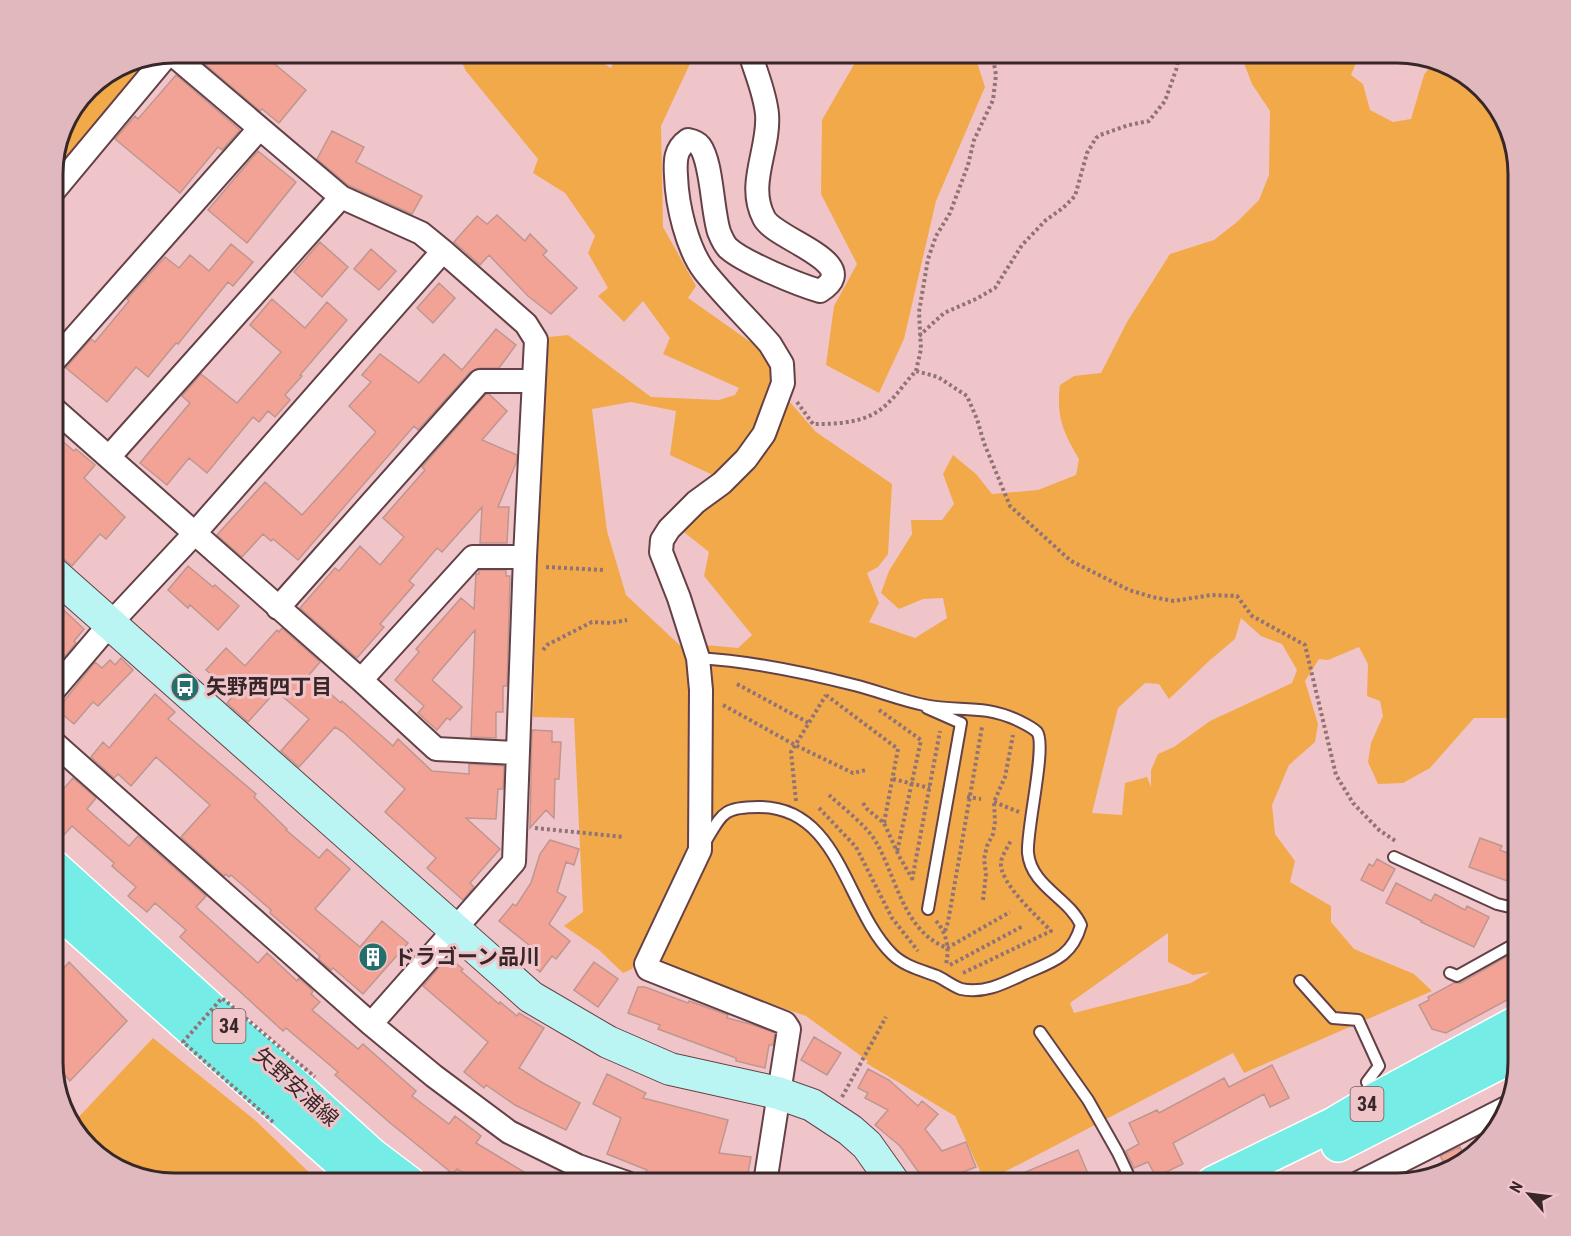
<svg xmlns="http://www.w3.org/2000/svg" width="1571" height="1236" font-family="'Roboto Condensed','Noto Sans JP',sans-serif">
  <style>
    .green { fill: #f1a94a; fill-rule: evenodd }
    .building { fill: #f3a395; stroke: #bf968f; stroke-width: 1.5 }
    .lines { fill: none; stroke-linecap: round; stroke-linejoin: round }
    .lane-casing { stroke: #644146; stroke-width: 14 }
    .street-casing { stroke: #644146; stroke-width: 26 }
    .secondary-casing { stroke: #644146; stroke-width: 34 }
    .primary-casing { stroke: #fff; stroke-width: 36 }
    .path { stroke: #917376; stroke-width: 4; stroke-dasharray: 3 3; stroke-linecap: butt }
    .lane { stroke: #fff; stroke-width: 10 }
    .street { stroke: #fff; stroke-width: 22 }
    .secondary { stroke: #bbf5f3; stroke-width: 32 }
    .primary { stroke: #76ece7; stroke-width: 33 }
    .path-bridge { stroke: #917376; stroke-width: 4; stroke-dasharray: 3 3; stroke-linecap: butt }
    .labels { text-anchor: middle; stroke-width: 6; stroke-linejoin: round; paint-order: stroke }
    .shield { fill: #f0c5ca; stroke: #6f5659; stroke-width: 1.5 }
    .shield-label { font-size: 20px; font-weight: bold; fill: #382729 }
    .poi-label { font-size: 21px; font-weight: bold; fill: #382729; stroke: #f0c5ca; text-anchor: start }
    .street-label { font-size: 21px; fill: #382729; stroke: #f0c5ca }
    .rim { fill: none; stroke: #382729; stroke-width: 3 }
  </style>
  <rect width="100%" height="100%" fill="#f0c5ca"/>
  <!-- green -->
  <path class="green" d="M457 53H587L611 68 617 53H691L694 55 661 126 663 227 696 286 688 298 759 348 773 370 770 397 747 447 715 476 670 455 676 411 631 402 592 409 607 531 626 595 686 651 693 712 689 856 632 969 623 973 599 950 564 926 583 912 574 718 533 717 541 443 549 337 568 335 651 397 719 400 735 395 739 388 663 354 670 338 643 301 624 322 598 296 608 288 588 253 595 236 565 193 533 173 538 159 466 71Z
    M851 53H974L985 87 936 201 904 339 879 393 826 365 834 306 857 264 821 194 822 120 856 61Z
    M1244 53H1360L1351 75 1363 84 1370 110 1393 122 1411 119 1424 75 1434 60 1443 62 1477 82 1506 121 1518 174V718H1474L1430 768 1403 783 1378 784 1368 762 1371 743 1383 716 1380 701 1367 696 1368 664 1359 647 1328 660 1319 659 1305 681 1318 724 1315 742 1289 765 1272 805 1275 834 1295 861 1290 882 1331 906V922L1354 949 1414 974 1432 991 1244 1073 1233 1053 985 1182 955 1116 866 1063 868 1061 806 1016 660 966 656 958 703 857 705 645 738 648 752 635 704 576 709 552 680 529 770 439 789 401 816 432 892 484 888 554 878 567 867 573 879 603 869 622 915 638 947 618 943 598 923 599 899 609 881 593 889 571 912 534 911 520H942L954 504 943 474 953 455 976 474 992 494 1038 490 1076 475 1079 459C1063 432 1056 417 1060 385L1074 376 1101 373 1127 322 1170 254 1214 240 1237 222 1259 200 1269 175 1270 111 1252 84 1242 58ZM1241 618 1261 636 1282 644 1297 670 1292 683 1210 721 1174 747 1158 754 1151 770V787L1147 777 1125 783 1122 815 1092 813 1118 708 1145 683 1159 684 1169 699 1209 661 1235 639ZM1168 933V962L1193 975 1210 972 1191 983 1074 1013 1070 1003Z
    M151 57V62L53 174C53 129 86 79 127 62 134 59 143 59 151 57Z
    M153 1038 256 1121 320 1183H174L129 1175 74 1122Z"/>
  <!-- building -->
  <path class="building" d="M194 52H260L306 90 279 123 262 109 260 111 193 54Z
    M176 75 240 130 222 150 218 147 180 193 115 139 135 116 138 119Z
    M332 131 364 147 356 162 422 196 412 214 348 185 317 159Z
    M258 151 296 182 247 243 208 210Z
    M497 215 525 241 530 234 547 251 543 255 577 288 551 314 528 296 489 255 480 265 454 242 477 216 487 224Z
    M320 242 348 267 322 297 294 272Z
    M231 244 253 262 233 286 228 282 178 344 176 343 148 377 136 367 107 402 66 368 91 339 95 342 129 301 127 299 165 257 179 268 190 255 209 271Z
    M371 249 396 271 379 290 354 269Z
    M439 283 455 298 433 323 417 308Z
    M272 299 305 328 327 302 347 320 300 375 302 376 285 395 290 400 275 417 268 411 259 422 253 417 207 473 189 458 167 485 140 463 190 403 182 396 201 374 237 403 281 352 250 325Z
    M496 329 516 345 499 368H480L470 372 418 430 414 426 298 560 273 539 271 541 263 534 242 557 217 535 265 482 302 515 320 495 376 432 349 406 371 382 362 375 380 354 419 383 444 354 462 370Z
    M486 394H489L507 411 482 440 517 455 516 463 498 507H509L507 543H480L482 507 442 552 437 548 409 581 414 585 380 624 384 627 357 658 300 608 335 568 339 571 360 546 380 565 404 537 383 518 425 470 422 467Z
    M53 433 74 451 76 449 95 465 84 478 125 517 106 539 100 534 72 566 53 549Z
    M188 566 213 587 215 585 239 606 218 630 190 605 188 608 168 590Z
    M479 570H506V576H510L507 686H503V712H496V738L471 737 475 630 432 680 462 707 450 720 447 718 437 730 418 713 424 706 395 680 419 652 416 649 461 598 474 609 476 574H479Z
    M53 600 84 629 74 641 76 643 60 662 53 655Z
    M282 628 320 662 309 675 341 703 342 701 393 746 398 739 432 771 469 774V764L504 766 503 789H498L496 819 466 818 500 849 470 883 474 887 463 900 427 868 436 858 385 812 405 789 343 732 335 727 299 767 281 751 309 719 276 691 248 722 227 703 234 695 206 670 226 648 245 666 277 630 279 632Z
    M121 658 133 670 98 706 93 702 74 724 57 710 95 662 102 668 110 660 115 665Z
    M155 694 175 712 168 719 256 794 254 797 287 829 286 830 319 858 327 849 350 869 315 909 360 947 382 921 408 943 363 994 333 968 331 970 318 959 320 956 270 913 271 910 231 875 229 877 226 874 224 876 181 837 210 805 156 757 131 786 118 774 114 778 91 757 103 742 109 748Z
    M532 730 552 731V742H561L559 779H555L554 818 546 810 530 828Z
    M73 778 96 798 87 809 129 846 138 836 206 896 196 907 258 963 267 953 297 981 299 978 313 991 311 994 320 1002 312 1010 358 1049 363 1044 416 1091 412 1096 449 1124 455 1116 481 1136 476 1143 544 1184H483L457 1169 453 1174 389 1122 335 1075 338 1072 286 1028 283 1031 180 937 186 930 155 903 147 912 128 896 136 887 112 866 114 863 72 826 63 836 53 827V801Z
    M1480 838 1502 846 1500 850 1518 857V885L1469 867Z
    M550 840 579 849 574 865 566 862 557 892 566 897 549 924 570 941 556 959 552 956 540 972 520 956 529 945 499 921 513 904 516 906 531 883 540 854Z
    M1377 859 1395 869 1383 891 1361 880 1369 864 1373 866Z
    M1396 883 1431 901 1435 894 1465 910 1467 906 1489 917 1474 947 1421 922 1422 921 1386 903Z
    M1518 950V994L1446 1033 1432 1029 1419 1005 1429 1000 1428 997 1454 983H1461Z
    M448 957 463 969 461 971 499 1004 500 1002 517 1016 519 1013 544 1028 519 1068 541 1082 580 1103 566 1130 515 1105 486 1085 484 1088 464 1072 488 1042 423 986Z
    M69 962 127 1021 70 1081 53 1062V981Z
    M594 962 618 979 598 1007 574 990Z
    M638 987H645L688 1003 689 1001 728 1015 727 1018 750 1024 775 1033 773 1045H769L765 1068 736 1061V1058L658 1029 660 1025 628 1013Z
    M814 1037 841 1053 827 1075 801 1060Z
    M1272 1065 1289 1098 1270 1107 1264 1094 1173 1143 1183 1164 1156 1177 1148 1162 1134 1168 1126 1151 1139 1144 1129 1123 1157 1110 1159 1113 1224 1078 1229 1087Z
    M868 1069 889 1080 918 1106 922 1101 938 1114 925 1129 942 1151 966 1142 976 1167 955 1175 959 1184H927L900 1146 875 1125 888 1110 865 1098 868 1093 858 1088Z
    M607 1074 646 1093 643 1098 728 1120 719 1153 751 1157 746 1184H700L669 1179 668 1183 645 1175 647 1170 607 1154 621 1118 593 1104Z
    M1460 1147 1466 1159 1449 1171 1440 1156Z
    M1078 1150 1089 1176 1071 1184H997Z"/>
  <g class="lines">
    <!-- lane casing -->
    <g class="lane-casing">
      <path id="lane" d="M698 658C750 661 803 672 854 685 878 691 900 700 924 705 958 712 982 704 1017 720 1023 723 1032 727 1037 732 1047 745 1026 831 1028 853 1031 886 1069 898 1081 925 1072 958 1051 962 1022 975 1003 984 983 994 961 989 953 986 945 980 937 976 921 970 904 966 892 954 846 909 840 806 758 807 721 807 722 815 704 844
        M927 708 961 723 928 909
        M1394 857 1497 904 1518 909
        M1450 973 1457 976 1518 942
        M1300 981 1333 1018 1358 1020 1379 1066 1367 1082 1374 1096
        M1040 1032 1088 1100 1118 1153 1132 1183"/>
    </g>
    <!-- street casing -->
    <g class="street-casing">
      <path id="street" d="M171 53 341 197 421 233 443 251 526 324 536 340 525 557 514 862 371 1024
        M750 53C756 73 765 93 767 114 770 149 746 184 764 218 775 240 866 263 820 291 799 285 743 262 728 248 724 244 721 237 719 232 712 210 712 162 700 146 697 142 693 141 688 140 675 149 675 161 676 176 677 205 687 249 705 272 725 297 749 320 770 344L782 364 783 383 764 434 746 459 722 483 696 502 669 529 662 540 661 552 679 598 698 658 701 690 700 850 646 964 648 969 785 1023 789 1029 765 1183
        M53 192 168 54
        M53 362 259 129
        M53 408 361 680 436 749 517 753
        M109 457 341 197
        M278 608 480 381H533
        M361 680 473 557H525
        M53 691 110 624 195 533 443 251
        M53 742 371 1024 434 1076 509 1132 578 1166 627 1183
        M1358 1183 1510 1106"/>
    </g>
    <!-- secondary casing -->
    <g class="secondary-casing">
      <path id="secondary" d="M53 573 531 997 608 1042 670 1069 778 1093 812 1105 850 1130 867 1145 894 1183"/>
    </g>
    <!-- primary casing -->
    <g class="primary-casing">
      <path id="primary" d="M53 866 372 1155 409 1183
        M53 906 364 1183
        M1338 1145 1518 1053
        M1213 1183 1334 1124 1376 1099 1518 1022"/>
    </g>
    <!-- path -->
    <path class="path" d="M919 336 944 313 976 299 995 288 1022 245 1046 220 1063 208 1075 196 1087 153 1096 138 1100 135 1129 125 1149 121 1165 101 1176 70 1180 53
      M916 371 921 349 919 312 928 259 936 236 950 213 968 165 974 140 993 100 996 75 992 53
      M797 402 813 424C839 424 869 423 888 403 898 394 906 381 916 371L938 377 967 396 977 419 984 443 1010 506 1071 561 1129 590 1152 597 1174 601 1211 595 1237 596 1252 616 1305 645 1336 775 1353 803 1379 830 1397 842
      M546 567 603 570
      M543 650 547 645 592 622 611 623 627 620
      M737 684 809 723
      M826 695 898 749 884 823
      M723 705 795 745 853 773 866 770
      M879 710 921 740 897 852
      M893 779 930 788
      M829 795C843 808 867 826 876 842 897 878 903 931 947 948L1010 912
      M967 797 981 799
      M796 801 791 752 826 695
      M994 802 1019 812
      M863 803 867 809 884 823 899 856 913 880
      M819 808 856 847 892 918 918 951
      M535 828 624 837
      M912 880 940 731
      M983 900 986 874 984 859 987 846 993 834 995 822 994 802 1005 777 1013 735
      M936 921C946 932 950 948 946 964
      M945 931 948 922 982 727
      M950 965 1023 926
      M963 973 1051 931C1037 916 999 883 1001 862 1002 855 1008 847 1011 840
      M842 1097 886 1017"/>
    <!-- lane -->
    <use href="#lane" class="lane"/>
    <!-- street -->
    <use href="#street" class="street"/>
    <!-- secondary -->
    <use href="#secondary" class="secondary"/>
    <!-- primary -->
    <use href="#primary" class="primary"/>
    <!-- path-bridge -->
    <path class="path-bridge" d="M273 1122 183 1042 222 998 315 1077"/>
  </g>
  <!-- icons -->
  <defs>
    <g id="bus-disc" transform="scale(1.5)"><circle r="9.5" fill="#246f6b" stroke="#f0c5ca"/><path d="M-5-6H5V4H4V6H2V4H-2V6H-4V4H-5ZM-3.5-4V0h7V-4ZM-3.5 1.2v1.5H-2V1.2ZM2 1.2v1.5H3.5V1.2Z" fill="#fff"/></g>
    <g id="building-disc" transform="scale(1.5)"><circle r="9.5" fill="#246f6b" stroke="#f0c5ca"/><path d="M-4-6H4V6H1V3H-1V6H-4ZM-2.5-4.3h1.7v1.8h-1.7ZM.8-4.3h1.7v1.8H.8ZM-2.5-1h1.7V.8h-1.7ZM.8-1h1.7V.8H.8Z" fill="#fff"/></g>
  </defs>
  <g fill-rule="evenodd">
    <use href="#bus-disc" x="185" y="687"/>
    <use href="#building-disc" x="373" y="957"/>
  </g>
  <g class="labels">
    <!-- shield labels -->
    <g class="shield">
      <rect x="212.5" y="1009" width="33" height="34" rx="4.5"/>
      <rect x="1350.5" y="1087" width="33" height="34" rx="4.5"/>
    </g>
    <g class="shield-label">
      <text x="229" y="1033">34</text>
      <text x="1367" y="1111">34</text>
    </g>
    <!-- poi labels -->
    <g class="poi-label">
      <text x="206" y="694">矢野西四丁目</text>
      <text x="394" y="964">ドラゴーン品川</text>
    </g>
    <!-- street labels -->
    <g class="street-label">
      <text transform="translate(296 1087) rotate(42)" y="7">矢野安浦線</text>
    </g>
  </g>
  <!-- crop -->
  <path d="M0 0H1571V1236H0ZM174 63H1397A111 111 0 0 1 1508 174V1062A111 111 0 0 1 1397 1173H174A111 111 0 0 1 63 1062V174A111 111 0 0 1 174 63Z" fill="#e1b8bd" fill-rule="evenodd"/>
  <path class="rim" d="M174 63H1397A111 111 0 0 1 1508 174V1062A111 111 0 0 1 1397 1173H174A111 111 0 0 1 63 1062V174A111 111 0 0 1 174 63Z"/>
  <!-- north arrow -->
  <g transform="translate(1529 1194) rotate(298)" stroke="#f0c5ca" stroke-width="4.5" paint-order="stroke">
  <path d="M0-4.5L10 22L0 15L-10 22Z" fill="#382729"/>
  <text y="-9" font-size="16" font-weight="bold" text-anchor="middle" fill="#382729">N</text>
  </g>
</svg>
